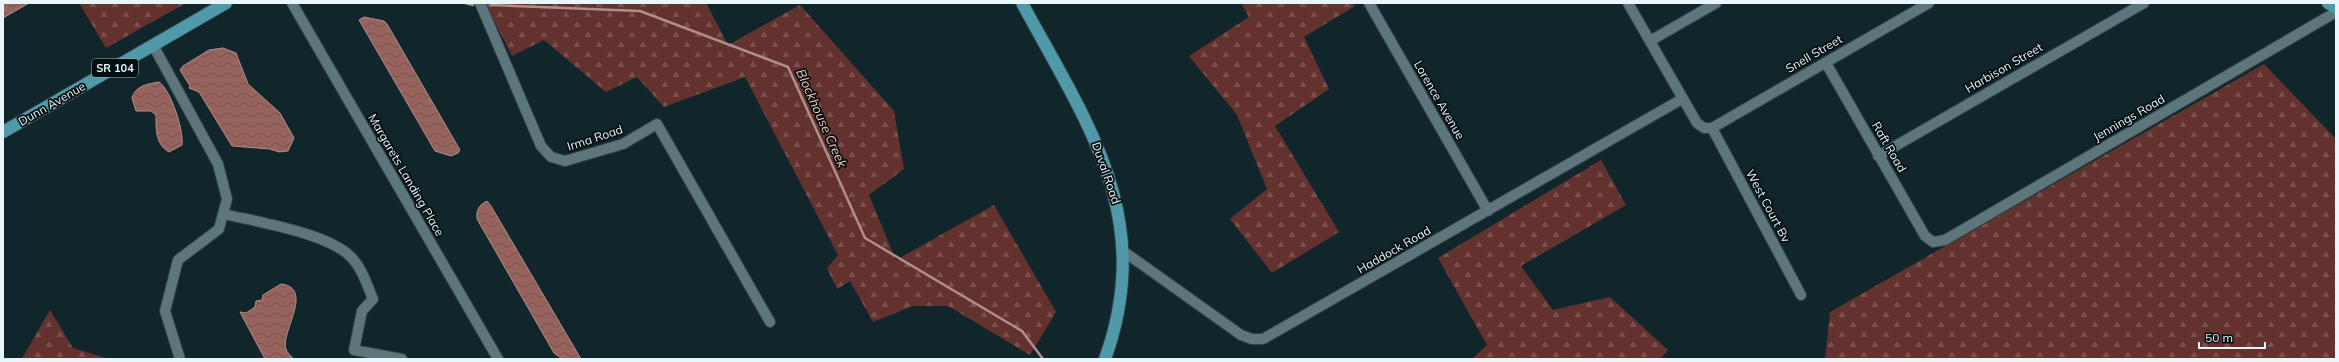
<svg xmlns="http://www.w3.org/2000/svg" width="2339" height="362" font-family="Mulish,sans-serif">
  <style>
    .forest { fill: url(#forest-firs) }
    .water { fill: url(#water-waves); stroke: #b08e8c }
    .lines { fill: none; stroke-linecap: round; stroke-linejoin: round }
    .stream { stroke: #b08e8c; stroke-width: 2.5 }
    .minor-casing { stroke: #334246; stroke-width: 12 }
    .major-casing { stroke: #334246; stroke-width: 14 }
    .minor { stroke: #5d767c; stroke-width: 10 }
    .major { stroke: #4f99a9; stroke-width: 12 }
    .labels { text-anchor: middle; stroke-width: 3.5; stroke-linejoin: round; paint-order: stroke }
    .shield { fill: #050e10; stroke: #a4b0b3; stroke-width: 1 }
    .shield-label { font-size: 11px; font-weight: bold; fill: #e8f5f9 }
    .street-label { font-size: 12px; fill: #e8f5f9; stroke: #050e10 }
    .water-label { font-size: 13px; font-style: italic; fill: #f8c4be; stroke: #050e10 }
  </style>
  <defs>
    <pattern id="forest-firs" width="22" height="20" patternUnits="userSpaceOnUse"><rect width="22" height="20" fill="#63322f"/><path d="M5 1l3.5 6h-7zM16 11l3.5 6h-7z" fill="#79504e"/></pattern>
    <pattern id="water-waves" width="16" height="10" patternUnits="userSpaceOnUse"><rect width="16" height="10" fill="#98625d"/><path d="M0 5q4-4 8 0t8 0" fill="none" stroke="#6f5654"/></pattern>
  </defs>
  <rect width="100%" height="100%" fill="#10262b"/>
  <!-- forest -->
  <path class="forest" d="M79 3H186L106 48Z
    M485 3H706L728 45 800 5 894 111 904 169 869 195 896 260 994 205 1056 312 1030 355 948 306H913L873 322 850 281 837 289 827 268 838 255 745 77 664 107 637 77 606 92 544 40 512 56Z
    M1241 3H1353L1355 6 1304 37 1329 89 1275 126 1339 232 1272 273 1230 219 1267 189 1237 115 1189 56 1249 17Z
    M2264 64 2336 139V359H1825L1830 312Z
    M1601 160 1626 205 1521 266 1553 310 1610 297 1668 350 1660 359H1472L1487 345 1438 258Z
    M50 310 73 348 109 359H19L23 357Z"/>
  <!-- water -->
  <path class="water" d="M3 3H29L3 18Z
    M364 17 384 21 387 24 460 150 458 153 451 156 435 151 359 20Z
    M223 48 236 53 248 84 280 113 294 138 288 151 279 152 270 149 232 146 199 92 189 88 190 86 180 70 183 66 209 50Z
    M159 82C171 90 184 131 182 145L169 152C155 144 156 128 156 115L151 111H136L132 98C136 85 148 84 159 82Z
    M487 201 491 206 581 359H562L554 353 477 219C476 210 479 205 487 201Z
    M281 284C315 288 280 333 286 349 287 353 291 356 294 359H265L240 312 246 313 255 307 256 301 262 300 263 295Z"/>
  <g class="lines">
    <!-- stream -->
    <path class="stream" d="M465 3 473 5
      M491 5 640 11 788 67 865 238 1022 331 1043 359"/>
    <!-- minor casing -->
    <g class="minor-casing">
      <path id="minor" d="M292 3 498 359
        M480 3 541 146 551 157 565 161 623 144 657 124 770 322
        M1369 3 1488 211
        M1628 3 1697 123 1704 128H1712
        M1650 41 1716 3
        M153 45 218 164 227 199 219 229 178 260 165 311 180 359
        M1826 63 1925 236 1933 242 1945 240 2336 12
        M1712 128 1929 3
        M1712 128 1801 295
        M1878 156 2144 3
        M224 214C257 222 328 233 351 257 362 268 367 285 373 299L362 311 354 350 402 359
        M1123 251 1241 335 1252 339H1263L1682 99"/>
    </g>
    <!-- major casing -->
    <g class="major-casing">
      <path id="major" d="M1022 3C1087 123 1156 217 1105 359
        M2328 3 2336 8
        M3 132 226 3"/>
    </g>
    <!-- minor -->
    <use href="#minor" class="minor"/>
    <!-- major -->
    <use href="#major" class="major"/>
  </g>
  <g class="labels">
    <!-- shield labels -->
    <rect class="shield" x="92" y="59" width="46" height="18" rx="3"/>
    <g class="shield-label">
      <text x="115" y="72">SR 104</text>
    </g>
    <!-- street labels -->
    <g class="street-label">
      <text transform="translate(1814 54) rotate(-30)" y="4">Snell Street</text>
      <text transform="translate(2004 68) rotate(-30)" y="4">Harbison Street</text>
      <text transform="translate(1439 100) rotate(60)" y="4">Lorence Avenue</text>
      <text transform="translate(52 104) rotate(-30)" y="4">Dunn Avenue</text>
      <text transform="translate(2129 118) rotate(-30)" y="4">Jennings Road</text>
      <text transform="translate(595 138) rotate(-18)" y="4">Irma Road</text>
      <text transform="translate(1889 147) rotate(60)" y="4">Raft Road</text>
      <text transform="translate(1106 173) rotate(71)" y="4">Duval Road</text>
      <text transform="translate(406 175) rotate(60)" y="4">Margarets Landing Place</text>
      <text transform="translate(1768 206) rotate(62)" y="4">West Court Bv</text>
      <text transform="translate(1394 250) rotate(-30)" y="4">Haddock Road</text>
    </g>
    <!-- water labels -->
    <g class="water-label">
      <text transform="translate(822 118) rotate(66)" y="5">Blockhouse Creek</text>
    </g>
  </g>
  <!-- border -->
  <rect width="2339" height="362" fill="none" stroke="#e8f5f9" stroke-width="8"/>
  <!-- scale -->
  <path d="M2199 342v6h66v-6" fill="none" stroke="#e8f5f9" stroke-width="2"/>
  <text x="2205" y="342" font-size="12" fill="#e8f5f9" stroke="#050e10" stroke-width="3" paint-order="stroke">50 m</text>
</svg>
